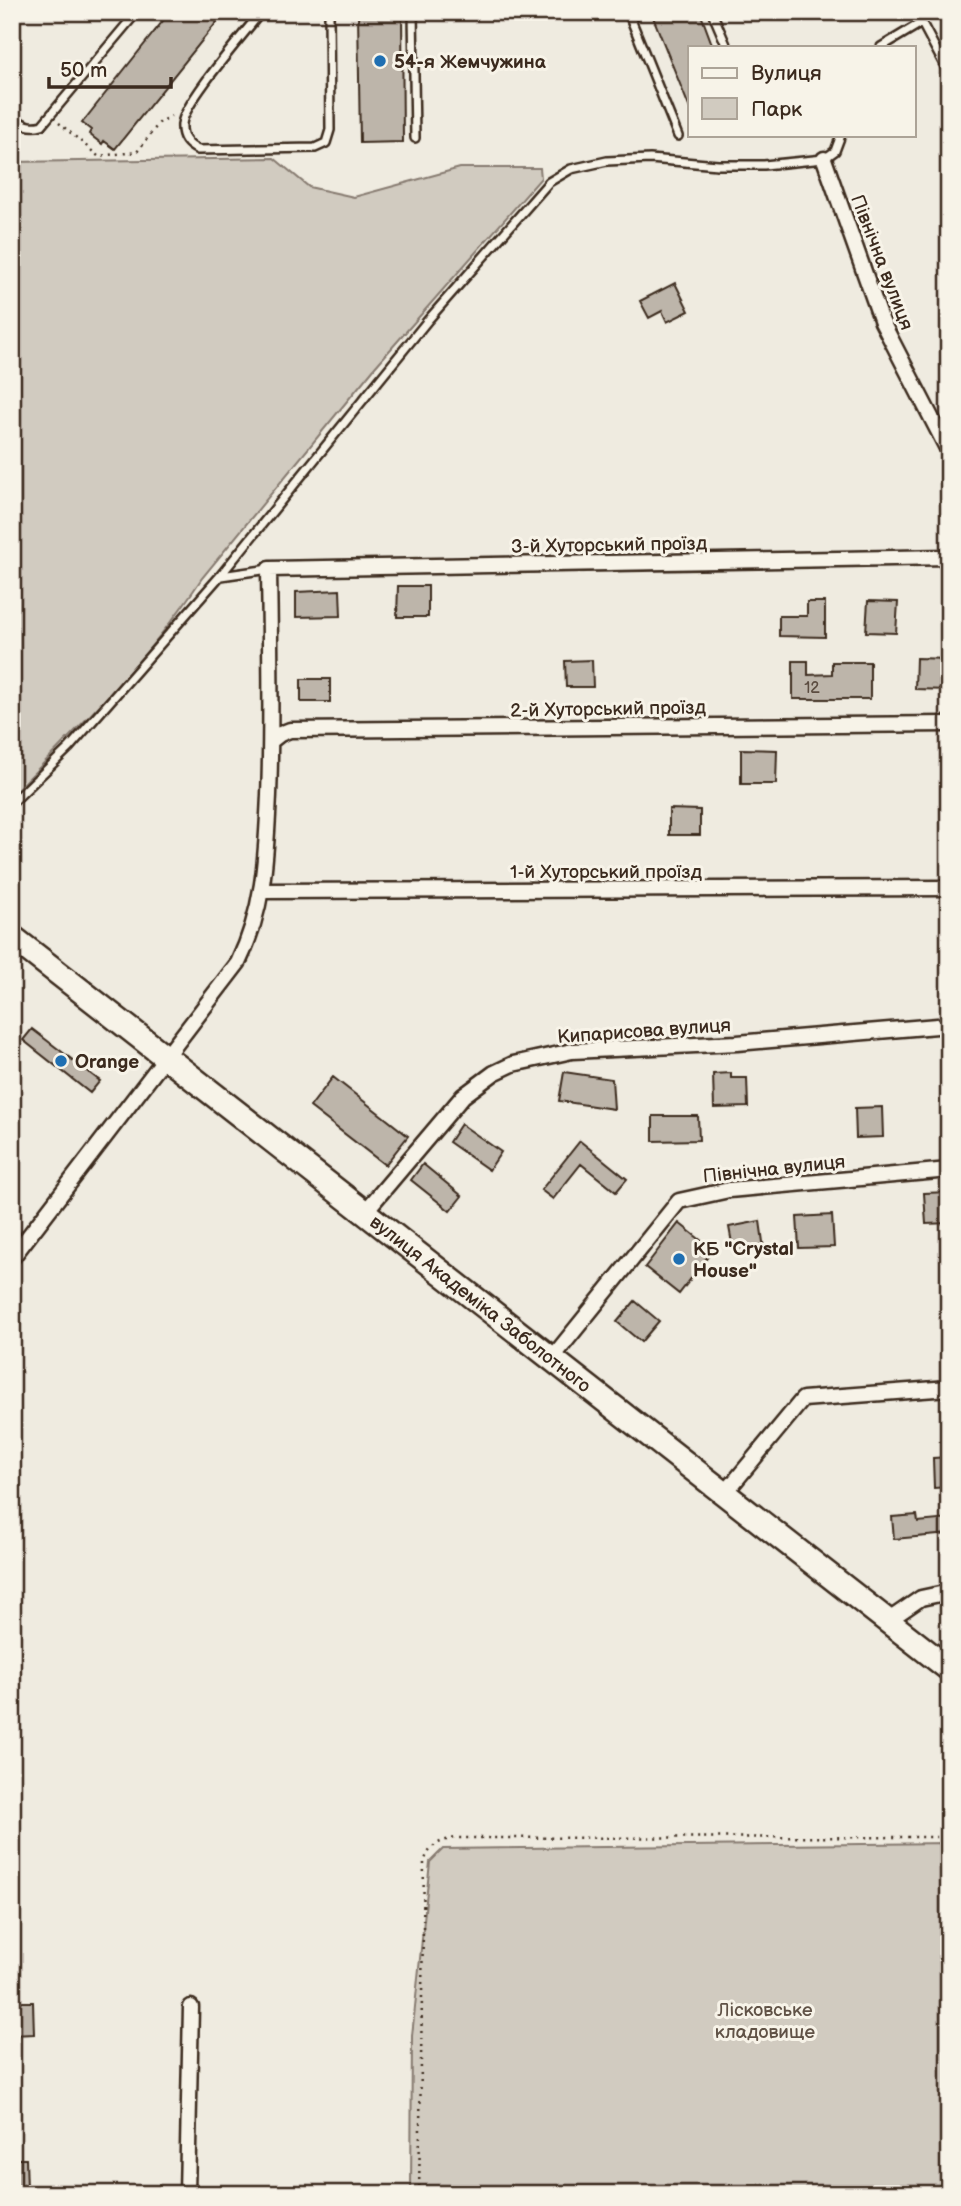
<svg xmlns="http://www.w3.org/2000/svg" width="961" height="2206" font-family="'Balsamiq Sans',sans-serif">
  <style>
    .green { fill: #d1cbc0; stroke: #867a6f; stroke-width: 2 }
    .building { fill: #bdb5aa; stroke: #3b2a1e; stroke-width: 2 }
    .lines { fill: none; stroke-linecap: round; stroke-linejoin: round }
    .lane-casing { stroke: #3b2a1e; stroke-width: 12 }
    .street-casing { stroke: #3b2a1e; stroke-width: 19 }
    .primary-casing { stroke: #3b2a1e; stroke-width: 28 }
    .path { stroke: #3b2a1e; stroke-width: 2.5; stroke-dasharray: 2 5; stroke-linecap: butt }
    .lane { stroke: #f7f3e8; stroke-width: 7 }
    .street { stroke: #f7f3e8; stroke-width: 14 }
    .primary { stroke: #f7f3e8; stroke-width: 23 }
    .poi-dot { fill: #1f6fb2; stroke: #f7f3e8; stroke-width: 2.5 }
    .labels { text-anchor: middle; stroke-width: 6; stroke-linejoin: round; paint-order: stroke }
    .number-label { font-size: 16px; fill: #5c4d41 }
    .poi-label { font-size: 19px; font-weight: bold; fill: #3b2a1e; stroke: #f7f3e8; text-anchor: start }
    .street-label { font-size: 19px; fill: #3b2a1e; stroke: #f7f3e8 }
    .park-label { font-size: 19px; fill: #605246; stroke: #f7f3e8 }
  </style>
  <rect width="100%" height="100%" fill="#efebe0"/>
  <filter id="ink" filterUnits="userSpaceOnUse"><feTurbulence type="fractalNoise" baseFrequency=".0143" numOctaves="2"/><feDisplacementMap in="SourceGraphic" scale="14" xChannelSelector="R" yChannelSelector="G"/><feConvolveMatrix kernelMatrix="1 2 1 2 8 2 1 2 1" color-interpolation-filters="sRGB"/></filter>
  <g filter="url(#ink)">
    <!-- green -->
    <path class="green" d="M274 158 309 187 354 197 460 168H540L541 178 375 367 202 578C150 657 79 728 12 795V162Z
      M949 1843V2194H411L412 2036 430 1862 443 1849Z"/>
    <!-- building -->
    <path class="building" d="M170 12H225L115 149 104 141 102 144 89 134 91 130 82 123Z
      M358 12H402L403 142 360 143Z
      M651 12H700L713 47H690V109Z
      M675 283 689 311 667 322 662 311 649 318 640 301Z
      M398 586H428V617H397Z
      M340 590 341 616 296 617V592Z
      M868 601 898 602 896 633 866 632Z
      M807 602H825V637L779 636V616H807Z
      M916 658 949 659V690L915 689Z
      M592 660 593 687H566L565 661Z
      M793 661H808V675L832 674V662H870V699H793Z
      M301 679H330V702H301Z
      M741 749 777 750 776 784H741Z
      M669 809 700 810V835H669Z
      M32 1029 100 1081 90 1093 23 1040Z
      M564 1072 612 1079 614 1109 559 1101Z
      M731 1073V1078H747L748 1107 714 1108 713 1074Z
      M333 1077 408 1136 385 1165 310 1107Z
      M882 1107 883 1137 856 1138 855 1108Z
      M653 1116H698L699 1140 653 1141Z
      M461 1124 501 1152 489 1170 449 1142Z
      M580 1141 627 1179 616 1192 581 1164 553 1199 541 1190Z
      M423 1164 462 1196 450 1211 411 1180Z
      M949 1192V1223L926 1224 924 1193Z
      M832 1215 834 1247 799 1248 797 1217Z
      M760 1221 764 1249 734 1254 729 1227Z
      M679 1223 713 1250 679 1294 645 1267Z
      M635 1301 659 1321 641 1342 617 1322Z
      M949 1457V1487L934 1488 933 1458Z
      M917 1515 918 1522 949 1519V1534L894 1539 892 1517Z
      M12 2002H33L34 2034 12 2035Z
      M12 2159H26L27 2189 12 2190Z"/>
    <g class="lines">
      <!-- lane casing -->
      <g class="lane-casing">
        <path id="lane" d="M261 12C245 33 184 102 182 124 181 137 187 145 198 150L315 148 326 143 330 130 329 12
          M413 12 415 138
          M628 12 678 136
          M712 12 727 47
          M916 12 949 74
          M881 47 921 23
          M12 116C23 124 28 129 42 125L137 12
          M221 576 269 569
          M12 803 69 748 220 576 428 320 549 182 571 169 607 161 650 159 718 165H764L824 159 835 151 841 135"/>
      </g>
      <!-- street casing -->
      <g class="street-casing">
        <path id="street" d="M824 159 882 322 949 452
          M271 741 280 734 290 730 949 724
          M262 891 949 888
          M364 1213 463 1096 494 1073 513 1064 572 1051 737 1043 949 1025
          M12 1258 238 963C265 907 266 855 269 795 272 720 270 644 269 569L949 557
          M553 1357 679 1201 729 1190 949 1170
          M726 1492 803 1399 949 1388
          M886 1622 921 1598 949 1592
          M187 2194 191 2007"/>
      </g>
      <!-- primary casing -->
      <g class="primary-casing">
        <g id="primary">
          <path id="s1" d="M12 937 949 1669"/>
        </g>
      </g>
      <!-- path -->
      <path class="path" d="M59 123 98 156 137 152 159 123 171 116
        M419 2194 424 1862C430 1845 438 1841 456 1838L949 1837"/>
      <!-- lane -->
      <use href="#lane" class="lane"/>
      <!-- street -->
      <use href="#street" class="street"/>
      <!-- primary -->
      <use href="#primary" class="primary"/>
    </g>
  </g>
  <!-- markers -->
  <g class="poi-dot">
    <circle cx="380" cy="61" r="7"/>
    <circle cx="61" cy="1061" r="7"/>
    <circle cx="679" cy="1259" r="7"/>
  </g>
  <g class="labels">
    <!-- number labels -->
    <g class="number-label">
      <text x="812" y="693">12</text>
    </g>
    <!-- poi labels -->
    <g class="poi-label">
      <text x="394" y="68">54-я Жемчужина</text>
      <text x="75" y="1068">Orange</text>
      <text x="693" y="1255">КБ "Crystal<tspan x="693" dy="22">House"</tspan></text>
    </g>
    <!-- street labels -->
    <g class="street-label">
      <text transform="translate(883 262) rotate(69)" y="7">Північна вулиця</text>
      <text transform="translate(609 544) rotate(-1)" y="7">3-й Хуторський проїзд</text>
      <text transform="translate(608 708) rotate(-1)" y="7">2-й Хуторський проїзд</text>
      <text x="606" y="878">1-й Хуторський проїзд</text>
      <text transform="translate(644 1030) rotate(-4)" y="7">Кипарисова вулиця</text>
      <text transform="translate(774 1168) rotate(-6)" y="7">Північна вулиця</text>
      <text dy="7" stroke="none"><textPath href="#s1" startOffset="595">вулиця Академіка Заболотного</textPath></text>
    </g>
    <!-- park labels -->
    <g class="park-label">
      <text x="765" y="2016">Лісковське<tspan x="765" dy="22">кладовище</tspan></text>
    </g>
  </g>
  <!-- margin -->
  <rect width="961" height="2206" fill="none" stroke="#f7f3e8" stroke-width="42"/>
  <rect x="21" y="21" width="919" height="2164" fill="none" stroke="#3b2a1e" stroke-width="2.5" filter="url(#ink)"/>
  <!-- legend -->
  <rect x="688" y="46" width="228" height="91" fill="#f7f3e8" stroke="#aca397" stroke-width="2"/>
  <rect x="702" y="68" width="35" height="10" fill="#f7f3e8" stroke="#aca397" stroke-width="2"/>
  <text x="751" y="80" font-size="21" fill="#3b2a1e">Вулиця</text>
  <rect x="702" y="98" width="35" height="21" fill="#d1cbc0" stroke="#aca397" stroke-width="2"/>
  <text x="751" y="116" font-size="21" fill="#3b2a1e">Парк</text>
  <!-- scale -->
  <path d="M49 77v10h122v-10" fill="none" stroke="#3b2a1e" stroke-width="3.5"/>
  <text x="60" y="77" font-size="21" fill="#3b2a1e" stroke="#f7f3e8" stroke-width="5" paint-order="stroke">50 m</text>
</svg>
